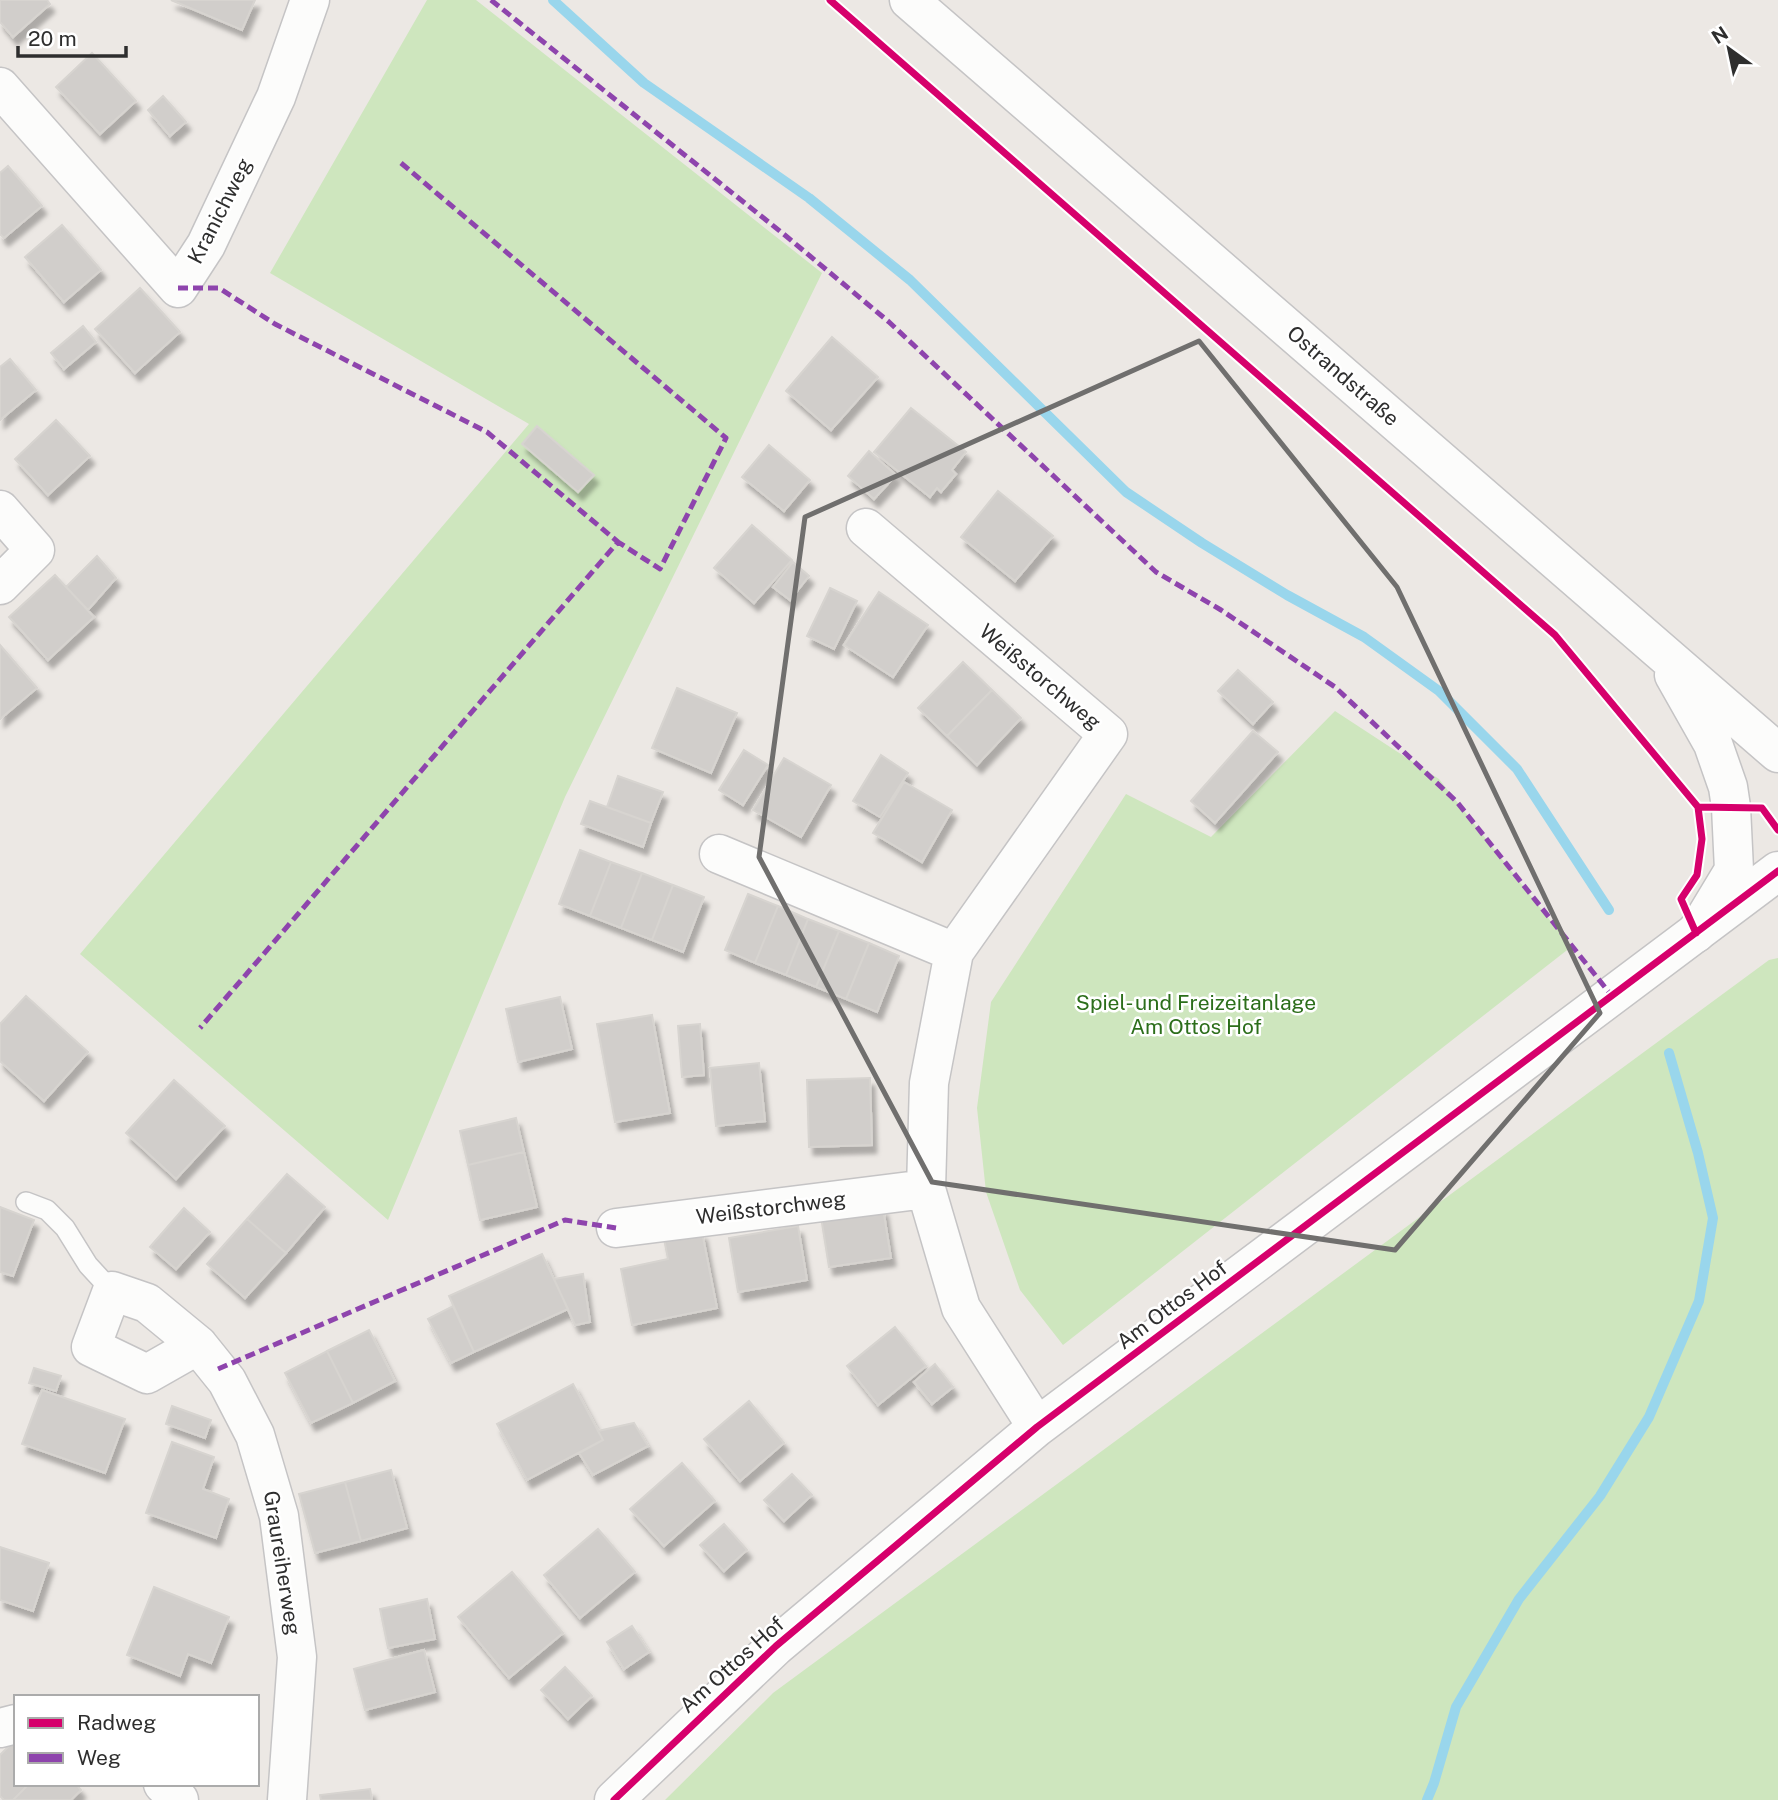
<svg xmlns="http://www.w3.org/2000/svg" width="1778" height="1800" font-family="'Public Sans',sans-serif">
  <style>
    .green { fill: #cee6be }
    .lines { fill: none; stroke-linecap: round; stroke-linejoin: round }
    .stream { stroke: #99d6ec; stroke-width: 10 }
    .building { fill: #d1cecb; stroke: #d7d4d0; stroke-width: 2; filter: url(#shadow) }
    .service-casing { stroke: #c5c4c5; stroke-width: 22 }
    .minor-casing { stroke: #c5c4c5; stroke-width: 41 }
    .secondary-casing { stroke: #c5c4c5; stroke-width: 41 }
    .service { stroke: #fcfcfb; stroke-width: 19 }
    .minor { stroke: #fcfcfb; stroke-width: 38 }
    .secondary { stroke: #fcfcfb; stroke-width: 38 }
    .quiet { stroke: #8e44ad; stroke-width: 5; stroke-dasharray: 10 5; stroke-linecap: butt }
    .cycleway-casing { stroke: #fff; stroke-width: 11 }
    .cycleway { stroke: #d6006c; stroke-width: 7 }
    .marked { fill: none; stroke: #706f6e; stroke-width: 5; stroke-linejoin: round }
    .labels { text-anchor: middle; stroke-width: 5; stroke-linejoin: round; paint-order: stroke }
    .street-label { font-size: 21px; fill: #2e2e2e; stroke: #fff }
    .park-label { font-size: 21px; fill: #2c6e1b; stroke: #fff }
  </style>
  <defs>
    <filter id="shadow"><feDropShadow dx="4.5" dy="8" stdDeviation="2" flood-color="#0004"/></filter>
  </defs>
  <rect width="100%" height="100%" fill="#ece8e4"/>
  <!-- green -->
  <path class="green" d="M427 0H476L822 273 565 797 388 1220 80 954 529 424 270 273Z
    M1335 711 1439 779 1571 947 1063 1345 1020 1290 986 1192 977 1108 991 1002 1126 794 1211 837Z
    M1778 958V1800H665L773 1693 1769 960Z"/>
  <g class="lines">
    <!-- stream -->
    <path class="stream" d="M553 0 644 83 809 198 910 280 1126 492 1202 543 1287 595 1364 637 1439 691 1517 769 1609 910
      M1427 1800 1434 1783 1456 1707 1519 1599 1600 1496 1649 1417 1699 1301 1713 1218 1698 1153 1669 1053"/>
  </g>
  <!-- building -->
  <path class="building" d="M0 0H47L50 4 13 37 0 22Z
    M171 0H255L242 30Z
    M92 53 136 101 100 134 56 87Z
    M163 96 186 122 170 136 148 110Z
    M8 166 42 206 4 238 0 234V173Z
    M62 225 101 270 64 302 25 257Z
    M140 288 180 332 135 373 95 329Z
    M83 326 96 342 64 369 51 353Z
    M832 337 878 377 831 430 786 391Z
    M10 359 36 390 0 420V367Z
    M911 408 966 452 952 470 956 474 941 492 937 488 930 497 874 452Z
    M56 420 90 456 48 495 15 459Z
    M537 426 594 475 578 492 522 444Z
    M769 445 810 480 784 511 742 477Z
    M869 451 896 475 874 499 848 476Z
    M998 491 1053 536 1015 581 961 537Z
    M752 525 792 560 754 603 714 568Z
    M97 556 116 578 88 610 66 587Z
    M793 562 809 576 790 600 773 587Z
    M55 575 94 617 48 660 9 617Z
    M830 588 857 601 834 649 807 636Z
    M879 592 928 625 893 677 844 645Z
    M0 645 37 688 0 719Z
    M963 662 992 690 947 736 918 708Z
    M1238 670 1273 702 1253 724 1218 691Z
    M677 688 737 713 711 773 652 748Z
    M992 690 1021 718 977 765 947 736Z
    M1253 731 1278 752 1215 823 1191 801Z
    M744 750 768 765 743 805 719 790Z
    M881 755 908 773 880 817 853 801Z
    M784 758 831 785 801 837 753 810Z
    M618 776 663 792 651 823 607 807Z
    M904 782 952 810 922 862 873 833Z
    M590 801 651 823 643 847 581 824Z
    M580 850 611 862 590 916 559 904Z
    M611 862 642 873 621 928 590 916Z
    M642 873 673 885 652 940 621 928Z
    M673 885 704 897 683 952 652 940Z
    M748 894 778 906 755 963 725 950Z
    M778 906 808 919 786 975 755 963Z
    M808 919 839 931 816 987 786 975Z
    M839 931 869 943 846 999 816 987Z
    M869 943 899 956 877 1012 846 999Z
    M26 996 88 1052 44 1101 0 1061V1024Z
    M560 997 572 1049 518 1062 506 1009Z
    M652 1015 670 1113 615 1122 597 1024Z
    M700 1024 704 1075 682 1077 678 1026Z
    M759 1063 765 1121 716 1126 710 1068Z
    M870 1078 872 1145 809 1147 807 1080Z
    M174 1080 225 1126 176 1179 126 1133Z
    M516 1118 524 1152 468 1165 460 1131Z
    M524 1152 537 1207 480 1220 468 1165Z
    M287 1174 325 1207 286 1253 247 1219Z
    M0 1207 34 1220 13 1276 0 1272Z
    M184 1208 210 1232 176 1269 150 1247Z
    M883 1208 891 1258 829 1267 821 1217Z
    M247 1219 286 1253 245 1298 207 1264Z
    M798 1226 807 1280 738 1292 729 1238Z
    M702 1232 717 1308 632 1325 621 1269 668 1259 664 1239Z
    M542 1254 568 1309 474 1352 449 1296Z
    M583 1274 590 1322 575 1325 554 1279Z
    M453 1306 474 1352 451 1363 428 1319Z
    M895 1327 926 1366 878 1405 847 1366Z
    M369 1330 395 1381 353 1403 327 1351Z
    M327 1351 353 1403 311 1423 285 1373Z
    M935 1364 953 1387 932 1404 914 1382Z
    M34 1368 61 1376 56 1391 29 1383Z
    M573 1384 603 1440 527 1480 497 1424Z
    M42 1390 125 1419 105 1473 22 1444Z
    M749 1401 784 1443 740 1481 704 1439Z
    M172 1406 211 1420 205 1438 166 1424Z
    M634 1423 648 1446 593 1475 579 1453 603 1440 598 1431Z
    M172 1442 214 1457 203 1489 229 1499 216 1538 146 1513Z
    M682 1463 715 1501 664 1546 630 1509Z
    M391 1470 407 1528 361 1541 345 1482Z
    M792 1474 812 1495 784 1521 764 1500Z
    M345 1482 361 1541 315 1553 299 1494Z
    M724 1524 747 1550 724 1571 700 1545Z
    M598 1529 635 1572 580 1618 544 1575Z
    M0 1547 49 1563 33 1611 0 1600Z
    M512 1572 563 1633 509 1678 458 1617Z
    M154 1587 229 1617 211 1663 188 1654 180 1676 127 1655Z
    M427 1599 435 1639 388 1648 380 1609Z
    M632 1626 649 1652 624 1669 607 1642Z
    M424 1650 435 1692 365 1710 354 1669Z
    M565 1667 592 1696 568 1719 541 1690Z
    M16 1739V1784H29L13 1800H4L0 1796V1755Z
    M29 1784H76L81 1790 71 1800H13Z
    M370 1789 372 1800H321L320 1795Z"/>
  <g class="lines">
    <!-- service casing -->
    <g class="service-casing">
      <path id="service" d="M26 1202 47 1210 65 1228 88 1265 112 1291"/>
    </g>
    <!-- minor casing -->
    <g class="minor-casing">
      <path id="minor" d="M0 87 178 288 206 245 276 97 310 0
        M0 510 35 550 0 585
        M866 528 1108 734 954 952 929 1083 926 1189 961 1308 1037 1427
        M719 854 954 952
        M616 1228 926 1189
        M198 1345 147 1374 91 1347 112 1291 147 1303 198 1345 227 1381 255 1435 279 1516 297 1657 287 1800
        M0 1728 16 1724
        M163 1784 179 1800
        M614 1800 776 1646 1037 1427 1778 871"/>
    </g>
    <!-- secondary casing -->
    <g class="secondary-casing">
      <path id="secondary" d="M909 0 1778 753
        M1674 675 1713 744 1728 787 1731 807 1734 870 1696 933"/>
    </g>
    <!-- service -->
    <use href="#service" class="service"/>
    <!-- minor -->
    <use href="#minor" class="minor"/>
    <!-- secondary -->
    <use href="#secondary" class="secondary"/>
    <!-- quiet -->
    <path class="quiet" d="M491 0 786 236 889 322 1156 572 1221 610 1335 687 1457 802 1612 996
      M401 163 726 438 660 569 618 542
      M178 288H219L275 324 487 432 618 542 200 1028
      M218 1369 565 1220 616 1228"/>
    <!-- cycleway casing -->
    <g class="cycleway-casing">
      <path id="cycleway" d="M830 0 1555 635 1698 807 1702 839 1697 875 1681 899 1696 933
        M1698 807 1762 808 1778 830
        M614 1800 776 1646 1037 1427 1778 871"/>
    </g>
    <!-- cycleway -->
    <use href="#cycleway" class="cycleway"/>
  </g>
  <!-- marked area -->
  <path class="marked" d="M1199 341 1397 587 1600 1013 1395 1250 932 1182 759 857 805 517Z"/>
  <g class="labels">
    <!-- street labels -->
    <g class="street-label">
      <text transform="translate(220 211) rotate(-63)" y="7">Kranichweg</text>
      <text transform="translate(1343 376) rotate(41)" y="7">Ostrandstraße</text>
      <text transform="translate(1040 677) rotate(40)" y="7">Weißstorchweg</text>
      <text transform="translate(771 1208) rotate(-7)" y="7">Weißstorchweg</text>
      <text transform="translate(1172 1305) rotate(-37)" y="7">Am Ottos Hof</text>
      <text transform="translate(282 1563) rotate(81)" y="7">Graureiherweg</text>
      <text transform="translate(732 1665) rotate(-42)" y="7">Am Ottos Hof</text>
    </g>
    <!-- park labels -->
    <g class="park-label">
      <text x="1196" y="1010">Spiel- und Freizeitanlage<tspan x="1196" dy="24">Am Ottos Hof</tspan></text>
    </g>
  </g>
  <!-- legend -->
  <rect x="14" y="1695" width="245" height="91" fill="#ffffff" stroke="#ababab" stroke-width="2"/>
  <rect x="28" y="1718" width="35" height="10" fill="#d6006c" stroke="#ababab" stroke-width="2"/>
  <text x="77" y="1730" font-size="21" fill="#2e2e2e">Radweg</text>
  <rect x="28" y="1753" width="35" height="10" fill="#8e44ad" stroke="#ababab" stroke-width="2"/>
  <text x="77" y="1765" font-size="21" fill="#2e2e2e">Weg</text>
  <!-- north arrow -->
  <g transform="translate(1729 49) rotate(327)" stroke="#ffffff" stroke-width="5" paint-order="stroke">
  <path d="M0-5L12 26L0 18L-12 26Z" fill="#2e2e2e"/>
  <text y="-10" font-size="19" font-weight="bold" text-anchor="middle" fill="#2e2e2e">N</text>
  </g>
  <!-- scale -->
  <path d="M18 46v10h108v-10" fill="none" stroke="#2e2e2e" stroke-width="3.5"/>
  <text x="28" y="46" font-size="21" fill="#2e2e2e" stroke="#ffffff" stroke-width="5" paint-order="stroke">20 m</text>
</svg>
